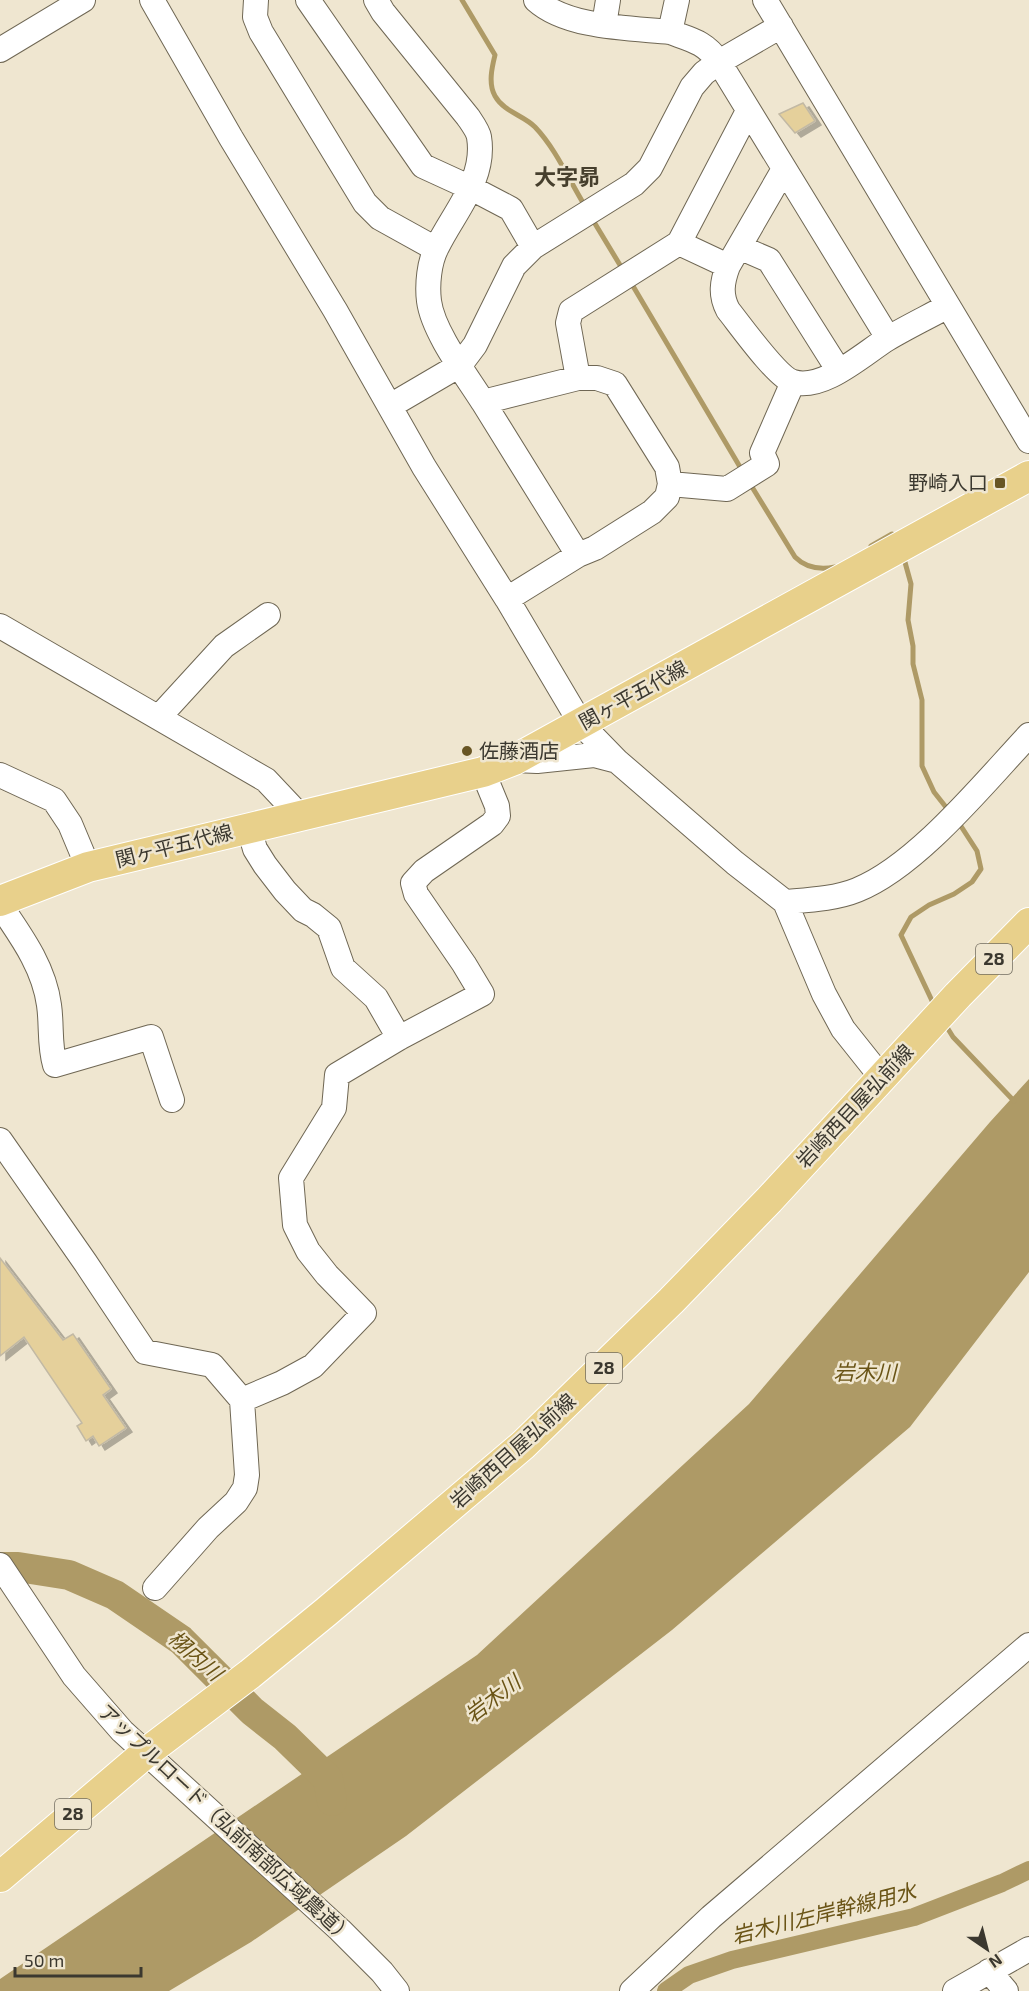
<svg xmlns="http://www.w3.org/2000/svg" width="1029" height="1991" font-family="'Exo 2','Noto Sans JP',sans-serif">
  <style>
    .water { fill: #ae9a66 }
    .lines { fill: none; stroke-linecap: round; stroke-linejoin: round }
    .stream { stroke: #ae9a66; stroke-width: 5 }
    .canal { stroke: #ae9a66; stroke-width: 18 }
    .river { stroke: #ae9a66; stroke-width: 30 }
    .building { fill: #e5d09b; stroke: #c2b9a4; stroke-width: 1.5; filter: url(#shadow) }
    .minor-casing { stroke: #6f6754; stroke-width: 26 }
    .major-casing { stroke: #fff; stroke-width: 32 }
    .minor { stroke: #fff; stroke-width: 24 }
    .major { stroke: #e8d08b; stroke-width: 30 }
    .poi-dot { fill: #685523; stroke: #efe6d0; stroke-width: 2 }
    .labels { text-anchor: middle; stroke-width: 5; stroke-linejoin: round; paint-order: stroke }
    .shield { fill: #efe6d0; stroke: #716c5f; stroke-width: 1.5 }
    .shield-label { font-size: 18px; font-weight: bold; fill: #3b382f }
    .poi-label { font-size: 20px; fill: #3b382f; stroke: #efe6d0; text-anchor: end }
    .street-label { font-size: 20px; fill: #3b382f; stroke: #efe6d0 }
    .water-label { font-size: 21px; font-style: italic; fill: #6a5416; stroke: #efe6d0 }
    .quarter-label { font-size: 22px; font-weight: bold; fill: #463f2d; stroke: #efe6d0 }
  </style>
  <defs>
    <filter id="shadow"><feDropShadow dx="6" dy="4" stdDeviation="0" flood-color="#0004"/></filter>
  </defs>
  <rect width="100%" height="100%" fill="#efe6d0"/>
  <!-- water -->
  <path class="water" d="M1029 1079V1272L910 1427 672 1630 406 1836 251 1942 169 1991H0V1979L477 1655 749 1404 990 1122Z"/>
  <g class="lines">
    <!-- stream -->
    <path class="stream" d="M462 0 495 55C492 67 488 84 495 96 504 112 523 115 535 127 556 149 569 180 585 206
      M591 217 623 270
      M630 281 743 472
      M749 482 795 557C806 568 820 570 835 567
      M871 546 892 534 895 539
      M903 555 911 584 908 620 913 646V664L922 700V766L934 792 949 811
      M934 1005 901 935 911 917 929 905 954 894 972 882 981 869 977 851 957 820
      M945 1024 953 1037 1014 1101"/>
    <!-- canal -->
    <path class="canal" d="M666 1991 689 1975 732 1960 914 1917 1002 1883 1029 1870"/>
    <!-- river -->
    <path class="river" d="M0 1567H18L69 1575 115 1595 181 1640 252 1711 285 1737 328 1779 332 1801"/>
  </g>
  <!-- building -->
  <path class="building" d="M803 103 815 121 795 133 779 114Z
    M0 1258 63 1340 73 1334 111 1389 103 1395 126 1428 99 1446 93 1436 86 1441 77 1426 82 1423 24 1337 0 1356Z"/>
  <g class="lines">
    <!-- minor casing -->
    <g class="minor-casing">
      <path id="minor" d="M152 0 231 138 335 310 424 467 507 599 581 724 617 761 735 863 785 902C808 900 835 899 857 890 917 866 984 783 1029 735
        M256 0 255 17 261 32 365 203 380 218 436 249
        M308 0 423 166 471 188 511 209 533 247
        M376 0 383 12 468 117C472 123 478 131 479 137 486 179 454 212 437 247 429 262 427 285 429 301 433 332 466 375 483 402L578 378H597L615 384 667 467 670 484 667 497 652 512 595 548 578 555 507 599
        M536 0C567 28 630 28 670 32
        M677 0 670 32C692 40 705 42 719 62L888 338
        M765 0 1029 441
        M604 25 608 0
        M0 50 83 0
        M784 169 728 266C722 282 720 295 728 310 740 325 777 377 793 382 823 391 863 354 887 339 907 327 928 317 948 306
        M679 243 728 266
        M739 247 769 260 839 371
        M578 378 568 323 571 311 679 243 748 111
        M483 402 578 555
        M390 406 460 365 475 345 514 266 533 247 634 184 650 168 692 87 704 73 719 62 781 26
        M670 484 727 489 767 464 762 453 793 382
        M0 626 266 780 299 815
        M159 717 224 646 268 615
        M514 760 537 761 594 755 617 761
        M0 775 54 800 70 824 88 867
        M249 828 255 849 265 865 285 891 303 910 313 915 329 928 343 968 376 998 399 1038
        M785 902 824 994 843 1029 882 1078
        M0 905C21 936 44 967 49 1005 52 1025 49 1045 55 1065L151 1037 172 1100
        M0 1140 85 1262 145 1352 212 1365 242 1400 247 1475 245 1488 236 1502 208 1528 155 1588
        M242 1400 282 1383 313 1366 364 1313 327 1275 308 1251 295 1225 291 1178 334 1108 337 1075 399 1038 482 994 464 964 416 894 413 883 424 871 492 824 498 816 497 806 483 772
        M0 1565 74 1676 122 1731 340 1930 382 1972 397 1991
        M989 1971 1006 1991
        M632 1991 711 1917 1029 1645
        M955 1991 1029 1949"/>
    </g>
    <!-- major casing -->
    <g class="major-casing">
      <path id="major" d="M0 901 88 867 483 772 514 760 1029 476
        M0 1877 147 1752 250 1674 326 1612 523 1445 671 1301 769 1200 958 995 1029 923"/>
    </g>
    <!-- minor -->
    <use href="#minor" class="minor"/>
    <!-- major -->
    <use href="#major" class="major"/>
  </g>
  <!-- markers -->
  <g class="poi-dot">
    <rect x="994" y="477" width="12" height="12" rx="3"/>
    <circle cx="467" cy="751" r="6"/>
  </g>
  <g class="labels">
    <!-- shield labels -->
    <g class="shield">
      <rect x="976" y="944" width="36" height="30" rx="4.5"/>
      <rect x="586" y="1353" width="36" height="30" rx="4.5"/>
      <rect x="55" y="1799" width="36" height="30" rx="4.5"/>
    </g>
    <g class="shield-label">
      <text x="994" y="965">28</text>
      <text x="604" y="1374">28</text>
      <text x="73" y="1820">28</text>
    </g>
    <!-- poi labels -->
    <g class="poi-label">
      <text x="988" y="490">野崎入口</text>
      <text x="479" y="758" text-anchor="start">佐藤酒店</text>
    </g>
    <!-- street labels -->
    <g class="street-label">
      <text transform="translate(633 695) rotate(-29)" y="7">関ヶ平五代線</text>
      <text transform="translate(174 846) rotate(-14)" y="7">関ヶ平五代線</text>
      <text transform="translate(855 1106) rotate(-47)" y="7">岩崎西目屋弘前線</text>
      <text transform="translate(513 1451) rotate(-42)" y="7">岩崎西目屋弘前線</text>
      <text transform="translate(226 1824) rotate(43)" y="7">アップルロード（弘前南部広域農道）</text>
    </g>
    <!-- water labels -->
    <g class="water-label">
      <text x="865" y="1380">岩木川</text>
      <text transform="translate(195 1656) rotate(41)" y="7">栩内川</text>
      <text transform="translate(493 1699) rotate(-37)" y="7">岩木川</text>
      <text transform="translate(824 1914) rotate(-14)" y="7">岩木川左岸幹線用水</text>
    </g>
    <!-- quarter labels -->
    <g class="quarter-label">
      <text x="567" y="185">大字昴</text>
    </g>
  </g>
  <!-- north arrow -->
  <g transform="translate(987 1949) rotate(145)" stroke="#efe6d0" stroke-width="4.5" paint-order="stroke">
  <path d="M0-4.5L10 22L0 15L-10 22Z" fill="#3b382f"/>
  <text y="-9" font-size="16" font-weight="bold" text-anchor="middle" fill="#3b382f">N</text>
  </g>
  <!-- scale -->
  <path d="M15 1967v9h126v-9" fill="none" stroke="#3b382f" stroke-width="3"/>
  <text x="24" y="1967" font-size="18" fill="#3b382f" stroke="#efe6d0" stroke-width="4.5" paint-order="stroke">50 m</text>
</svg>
